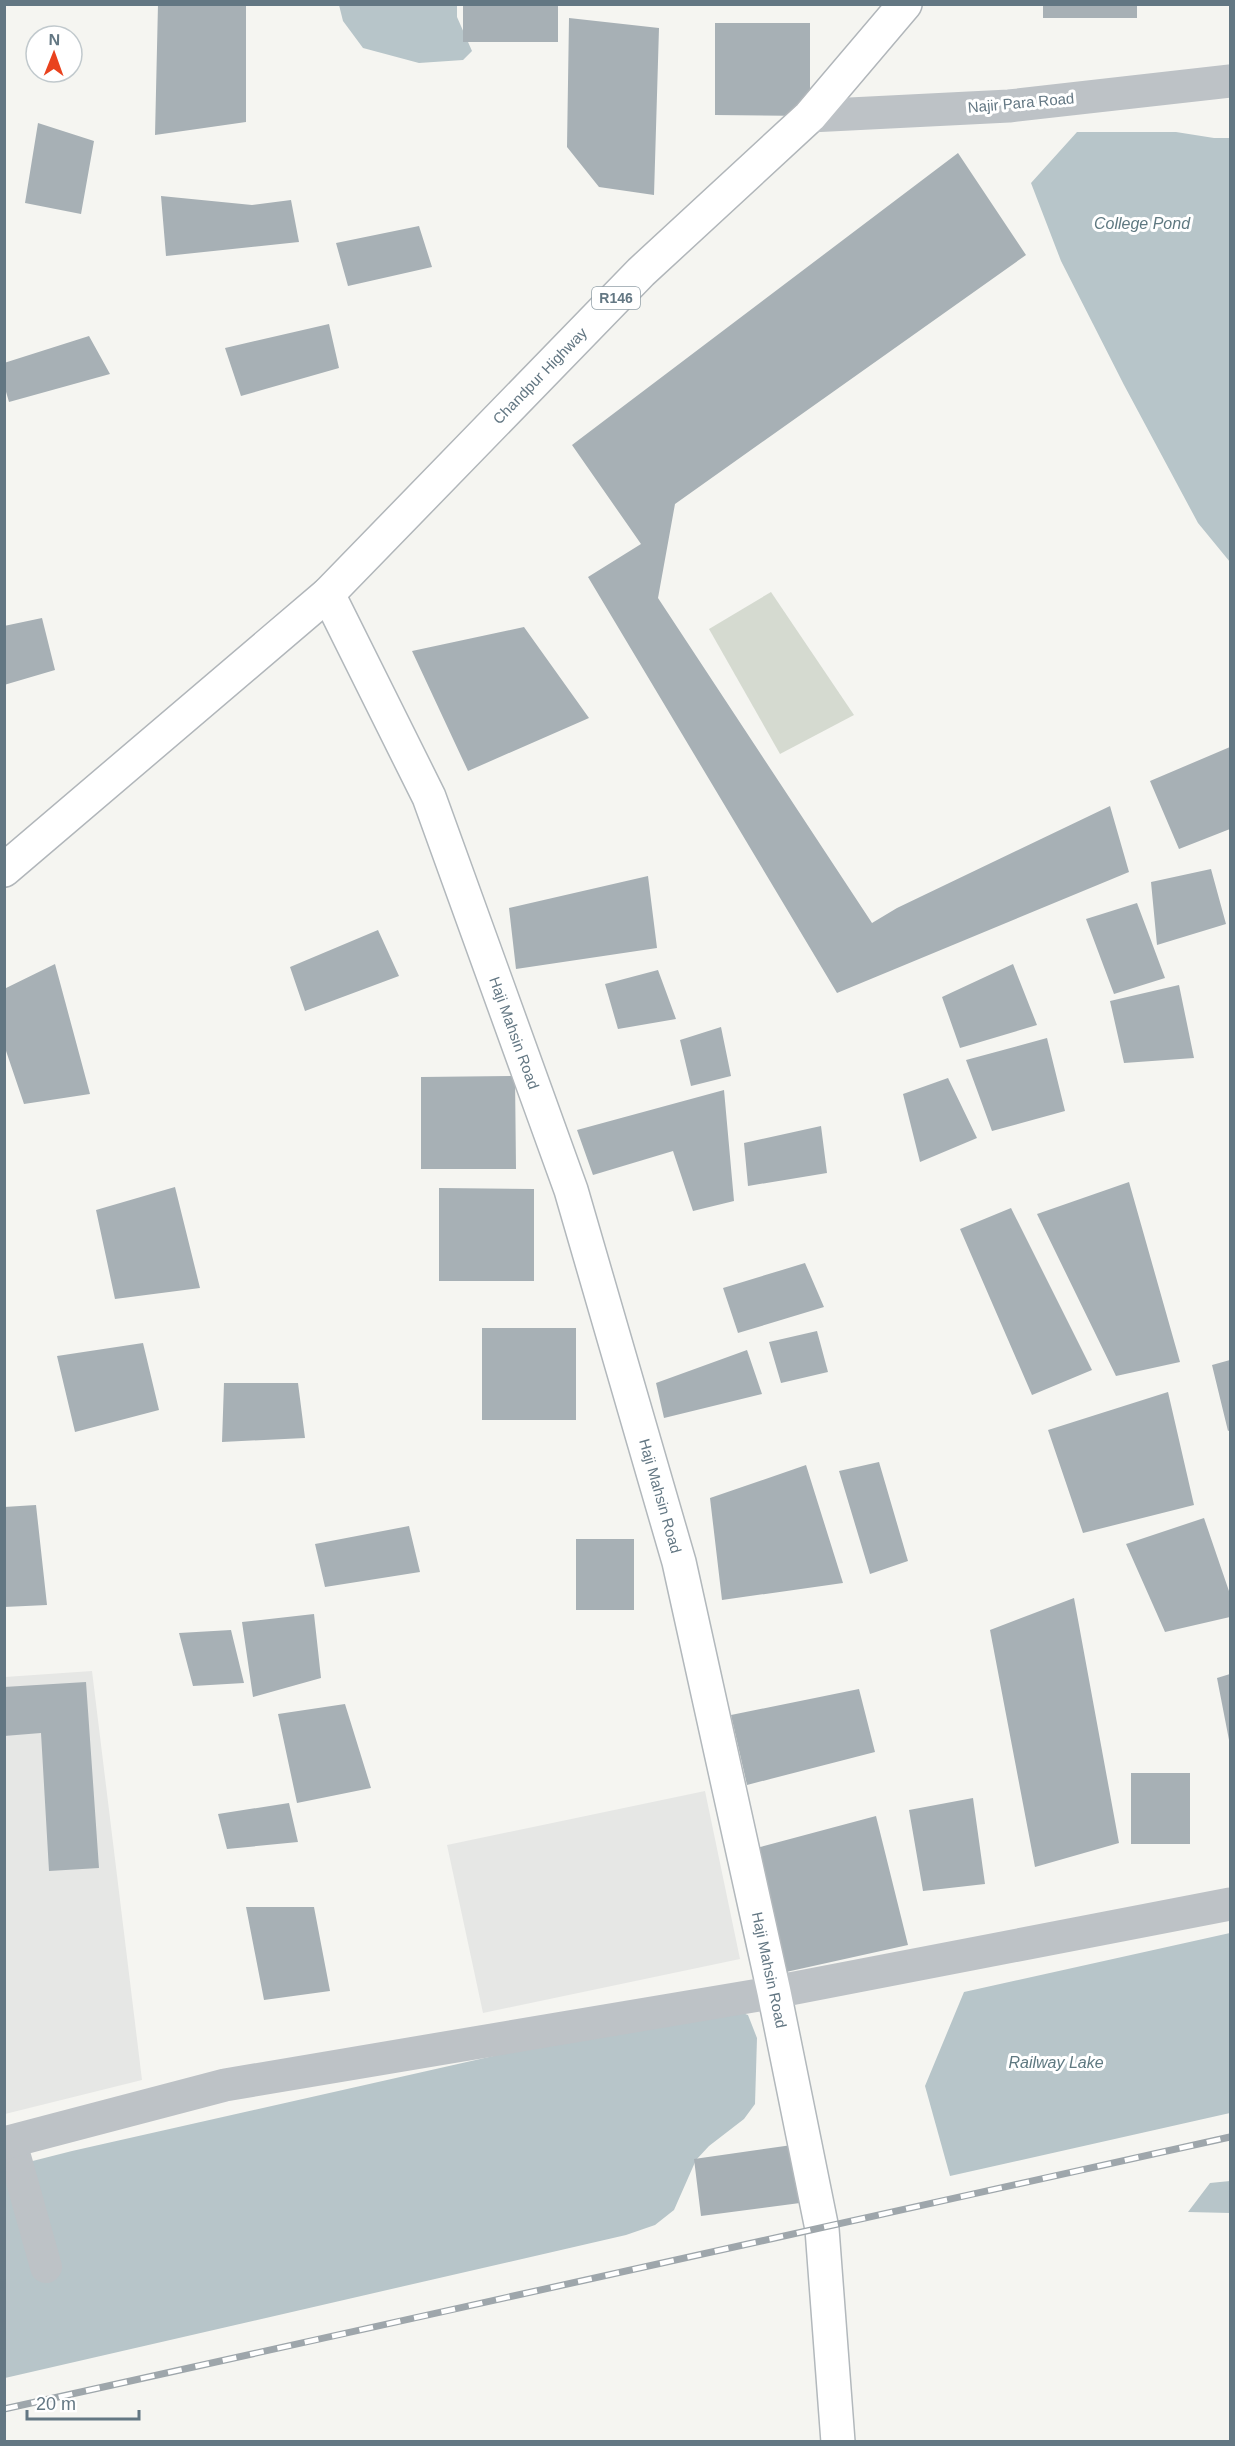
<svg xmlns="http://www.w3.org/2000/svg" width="1235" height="2446" font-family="Helvetica,sans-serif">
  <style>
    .built { fill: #e6e7e5 }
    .green { fill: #d5dad0 }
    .water { fill: #b7c5c9 }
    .building { fill: #a7b0b5 }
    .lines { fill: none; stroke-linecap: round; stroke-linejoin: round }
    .secondary-casing { stroke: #b2b8bc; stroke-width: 36 }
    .primary-casing { stroke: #b1b6ba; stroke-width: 36 }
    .pedestrian { stroke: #bdc2c6; stroke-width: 32 }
    .minor { stroke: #bdc2c6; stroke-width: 33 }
    .tertiary { stroke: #bdc2c6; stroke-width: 33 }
    .secondary { stroke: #fff; stroke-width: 33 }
    .primary { stroke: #fff; stroke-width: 33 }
    .rail-casing { stroke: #9ea6ab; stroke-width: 7 }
    .rail { stroke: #fff; stroke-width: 4.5; stroke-dasharray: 14; stroke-linecap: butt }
    .labels { text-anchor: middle; stroke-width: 6; stroke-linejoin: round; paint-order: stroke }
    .shield { fill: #fff; stroke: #92a0a8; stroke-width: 1.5 }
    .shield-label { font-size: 14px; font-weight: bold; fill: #637783 }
    .street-label { font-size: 15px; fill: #637783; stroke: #fff }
    .water-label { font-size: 16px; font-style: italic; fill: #5f7981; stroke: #fff }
  </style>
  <rect width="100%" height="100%" fill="#f5f5f1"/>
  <!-- built -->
  <path class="built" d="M92 1671 142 2080 5 2114V1677Z
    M705 1791 740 1959 483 2013 447 1845Z"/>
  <!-- green -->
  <path class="green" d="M771 592 854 715 780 754 709 629Z"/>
  <!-- water -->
  <path class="water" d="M339 5H457V17L472 51 463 60 419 63 363 48 343 21Z
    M1077 132H1176L1214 138H1230V562L1198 523 1124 385 1061 261 1031 183Z
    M1230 1933V2113L950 2176 925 2086 964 1992Z
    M706 2008H729L748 2015 757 2038 755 2104 744 2119 709 2146 696 2160 674 2210 655 2225 626 2235 5 2378V2168L72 2151Z
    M1230 2181V2213L1188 2212 1210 2183Z"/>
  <!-- building -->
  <path class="building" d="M158 4H246V122L155 135Z
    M463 4H558V42H463Z
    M1043 4H1137V18H1043Z
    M569 18 659 28 654 195 599 187 567 147Z
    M715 23H810V116L715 115Z
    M38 123 94 141 81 214 25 203Z
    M958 153 1026 255 675 504 658 598 872 923 897 908 1110 806 1129 872 837 993 588 577 641 544 572 445Z
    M161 196 252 205 291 200 299 242 166 256Z
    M419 226 432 267 348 286 336 243Z
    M329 324 339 368 241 396 225 348Z
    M89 336 110 374 9 402 4 385V363Z
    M42 618 55 670 4 685V626Z
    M524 627 589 718 468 771 412 651Z
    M1230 747V829L1179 849 1150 781Z
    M1211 869 1226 924 1157 945 1151 882Z
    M648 876 657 948 516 969 509 908Z
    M1137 903 1165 978 1114 994 1086 919Z
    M378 930 399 976 305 1011 290 967Z
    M55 964 90 1094 24 1104 4 1045V989Z
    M1013 964 1037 1025 960 1048 942 997Z
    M658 970 676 1019 618 1029 605 984Z
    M1179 985 1194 1058 1124 1063 1110 1001Z
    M721 1027 731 1076 691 1086 680 1040Z
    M1047 1038 1065 1111 992 1131 966 1060Z
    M515 1076 516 1169H421V1077Z
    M948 1078 977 1138 920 1162 903 1094Z
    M724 1090 734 1201 693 1211 673 1151 593 1175 577 1130Z
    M821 1126 827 1173 748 1186 744 1143Z
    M1129 1182 1180 1362 1116 1376 1037 1214Z
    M175 1187 200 1288 115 1299 96 1210Z
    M439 1188 534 1189V1281H439Z
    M1011 1208 1092 1370 1032 1395 960 1229Z
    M805 1263 824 1307 738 1333 723 1288Z
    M482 1328H576V1420H482Z
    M817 1331 828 1372 781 1383 769 1342Z
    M143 1343 159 1410 75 1432 57 1356Z
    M747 1350 762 1394 664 1418 656 1383Z
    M1230 1360V1430L1228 1431 1212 1365Z
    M224 1383H298L305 1438 222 1442Z
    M1168 1392 1194 1505 1083 1533 1048 1430Z
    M879 1462 908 1561 870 1574 839 1471Z
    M806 1465 843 1583 722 1600 710 1498Z
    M36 1505 47 1605 4 1607V1507Z
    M1204 1518 1230 1594V1617L1165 1632 1126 1544Z
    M409 1526 420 1572 325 1587 315 1544Z
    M576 1539H634V1610H576Z
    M1074 1598 1119 1843 1035 1867 990 1630Z
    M314 1614 321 1678 253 1697 242 1622Z
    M231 1630 244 1683 193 1686 179 1633Z
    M1230 1674V1740H1229L1217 1678Z
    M86 1682 99 1868 49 1871 41 1733 4 1736V1687Z
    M859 1689 875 1752 747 1785 731 1715Z
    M345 1704 371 1788 297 1803 278 1714Z
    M1131 1773H1190V1844H1131Z
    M973 1798 985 1884 923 1891 909 1810Z
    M289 1803 298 1842 227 1849 218 1814Z
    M876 1816 908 1945 786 1972 753 1849Z
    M246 1907H314L330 1991 264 2000Z
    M792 2145 800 2203 701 2216 694 2159Z"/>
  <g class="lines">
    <!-- secondary casing -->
    <g class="secondary-casing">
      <path id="secondary" d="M328 594 429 797 571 1190 679 1562 774 1992 822 2229 838 2442"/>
    </g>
    <!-- primary casing -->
    <g class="primary-casing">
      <path id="primary" d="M4 870 328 594 641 272 810 116 905 4"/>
    </g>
    <!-- pedestrian -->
    <path class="pedestrian" d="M11 2142 46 2267"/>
    <!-- minor -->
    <path class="minor" d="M810 116 1009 106 1230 81"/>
    <!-- tertiary -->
    <path class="tertiary" d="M4 2143 225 2085 759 1995 1230 1904"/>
    <!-- secondary -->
    <use href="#secondary" class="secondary"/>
    <!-- primary -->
    <use href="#primary" class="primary"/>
    <!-- rail casing -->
    <g class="rail-casing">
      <path id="rail" d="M4 2409 1230 2137"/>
    </g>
    <!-- rail -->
    <use href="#rail" class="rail"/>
  </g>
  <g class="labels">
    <!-- shield labels -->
    <rect class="shield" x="592" y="287" width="48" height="22" rx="4.5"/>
    <g class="shield-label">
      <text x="616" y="303">R146</text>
    </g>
    <!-- street labels -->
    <g class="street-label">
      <text transform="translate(1021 103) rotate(-5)" y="5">Najir Para Road</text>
      <text transform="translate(540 376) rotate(-46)" y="5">Chandpur Highway</text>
      <text transform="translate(514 1033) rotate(70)" y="5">Haji Mahsin Road</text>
      <text transform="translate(660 1496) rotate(74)" y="5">Haji Mahsin Road</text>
      <text transform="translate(769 1970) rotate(78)" y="5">Haji Mahsin Road</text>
    </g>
    <!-- water labels -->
    <g class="water-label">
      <text x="1142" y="229">College Pond</text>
      <text x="1056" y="2068">Railway Lake</text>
    </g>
  </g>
  <!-- border -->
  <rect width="1235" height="2446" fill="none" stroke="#637783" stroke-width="12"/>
  <!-- north arrow -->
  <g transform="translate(54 54) rotate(1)"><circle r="28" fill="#ffffff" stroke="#c1c9cd" stroke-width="1.5"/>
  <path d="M0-4.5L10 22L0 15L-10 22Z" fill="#e9421e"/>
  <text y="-9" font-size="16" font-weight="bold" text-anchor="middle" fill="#637783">N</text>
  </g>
  <!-- scale -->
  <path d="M27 2410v9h112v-9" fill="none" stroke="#637783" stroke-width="3"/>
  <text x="36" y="2410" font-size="18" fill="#637783" stroke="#ffffff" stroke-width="4.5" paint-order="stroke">20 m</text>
</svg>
